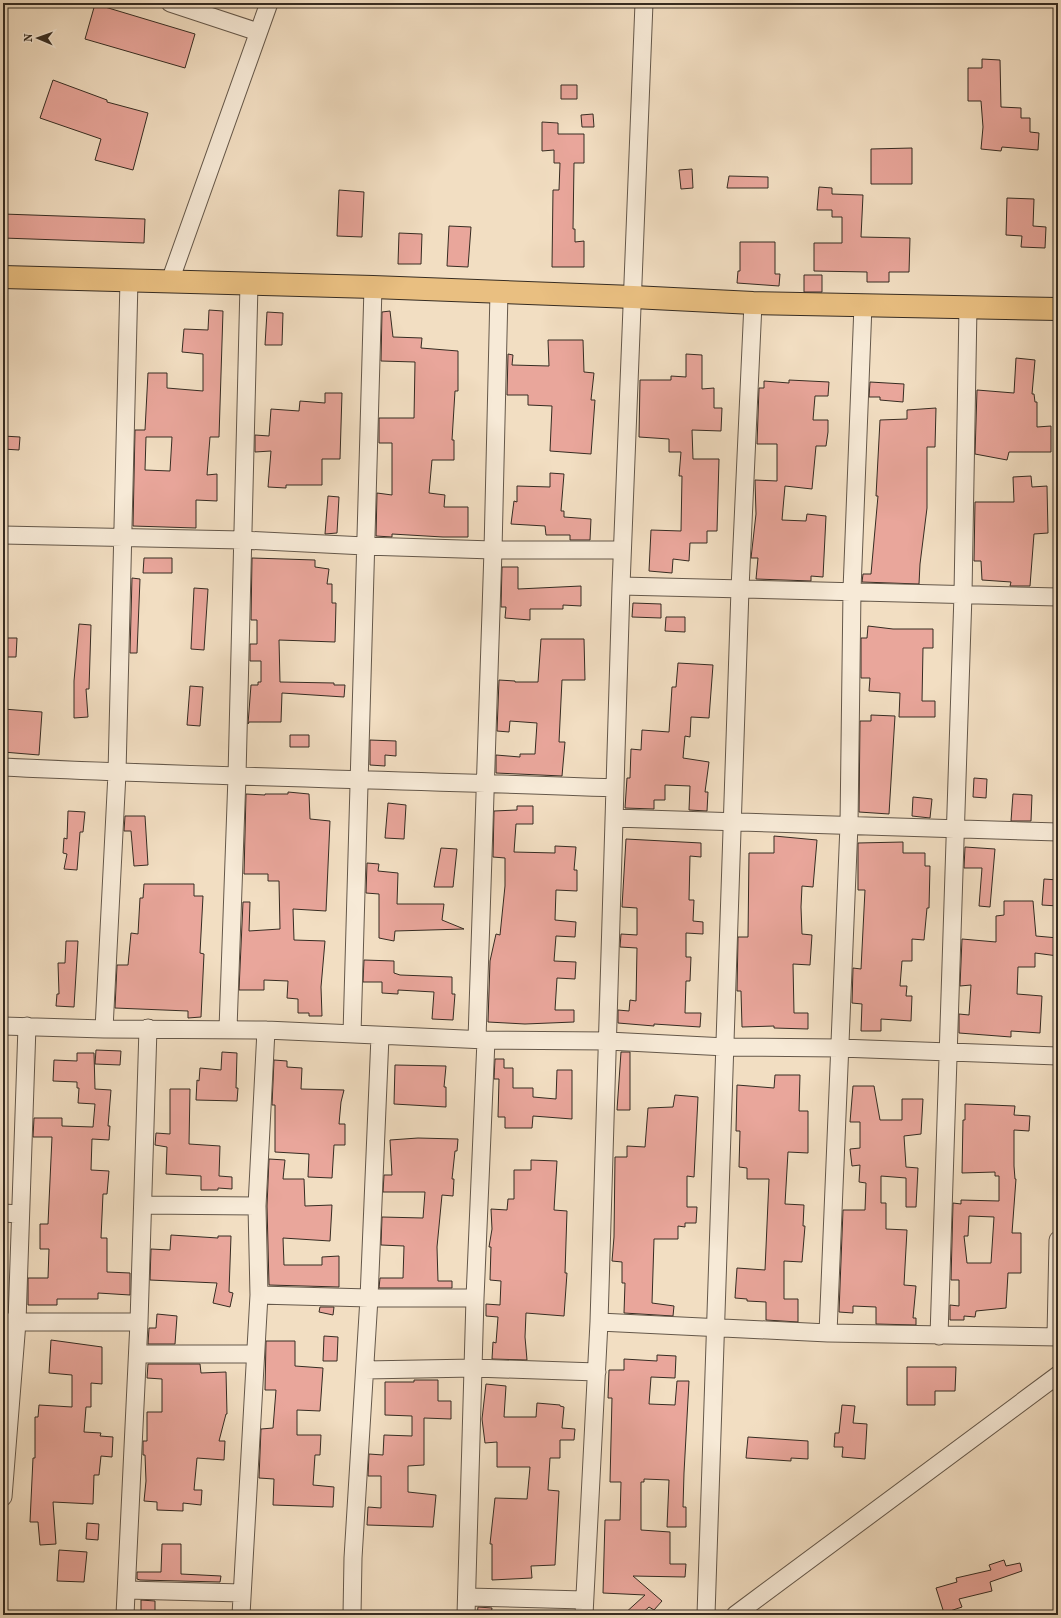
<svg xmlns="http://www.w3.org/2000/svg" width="1061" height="1618" font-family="'IM FELL French Canon',serif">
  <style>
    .building { fill: #e9a69b; stroke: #362c22; fill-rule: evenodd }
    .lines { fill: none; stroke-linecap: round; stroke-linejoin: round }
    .minor-casing { stroke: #65584a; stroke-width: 19 }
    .major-casing { stroke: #362c22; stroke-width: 24 }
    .minor { stroke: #f7ead7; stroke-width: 17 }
    .major { stroke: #e9bf81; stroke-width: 22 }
  </style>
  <rect width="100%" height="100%" fill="#f2dec2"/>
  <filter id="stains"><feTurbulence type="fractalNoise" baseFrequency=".005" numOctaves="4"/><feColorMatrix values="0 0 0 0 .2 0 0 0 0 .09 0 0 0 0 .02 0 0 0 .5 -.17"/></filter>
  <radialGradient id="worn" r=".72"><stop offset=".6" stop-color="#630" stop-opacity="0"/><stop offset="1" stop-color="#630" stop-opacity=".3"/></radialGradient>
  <!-- building -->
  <path class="building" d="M95 4 195 34 185 68 85 39Z
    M982 59 1000 60 1001 107 1021 108V118H1030V132L1039 133 1038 150 1002 147 1001 151 981 149 983 127 981 101H968V68H982Z
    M53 80 107 100V102L148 113 133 170 95 160 101 139 40 118Z
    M561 85H577V99H561Z
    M593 114 594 127H582L581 115Z
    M542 122 558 123V134H584V163H574L573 229H575V242L584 241V267H552L553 190H559L560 163H554V150L542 151Z
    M912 148V184H871V149Z
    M692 169 693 188 681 189 679 170Z
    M729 176 768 177V188H727Z
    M819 187 832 188V194L863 195 861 237 910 238 909 272H889V282H867V272L814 271V243H842V217H832V210H817Z
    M339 190 364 192 362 237 337 236Z
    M1007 198 1034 199 1033 226 1046 227 1045 248 1021 247 1022 236 1006 235Z
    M3 214 145 219 144 243 3 238Z
    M449 226 471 227 468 267 447 266Z
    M399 233 422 234 421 264H398Z
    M740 242H775V274H780L779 286 737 283 738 271H740Z
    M804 275H822V292H804Z
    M209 310 223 311 219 437H210L207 475 217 474V501L196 500V528L133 526 135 430H145L148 373H167V388L203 391V354L182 352 184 329 208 330ZM146 437H172L170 471 145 470Z
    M390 311 393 337 422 338 421 348 458 351V391H455L452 440H454V460H432L429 493 445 495 444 507H468V537H443L392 534V537L376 536 377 493 392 495V443H379V418H414L415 362 381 361 382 312Z
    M267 312 283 313 282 345H265Z
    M548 340H583L584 372 594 373 591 400H595L591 454 550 451 552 406 528 405V395H507L508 354 513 355 512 365 549 366Z
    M686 354 702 355V389L714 388V408H722L721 431 692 430 693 459H719L717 531H707V543H690L689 561 673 559 672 573 649 571 651 530 681 531 682 476H679L681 452H669V439L639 437 640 380H671V376L686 377Z
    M1016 358 1035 360 1032 394H1034L1035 402H1037V427L1051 426V452H1009L1007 460 975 454 977 390 1014 393Z
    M789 380 829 382 828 396H815L813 420H828V432L826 446H816L812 489 785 486 782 520 806 521 807 514 826 516 823 577 811 576V581L756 579 758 558H751L756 514 755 480 777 481V444H757L759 388H764V381L789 383Z
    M870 382 904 384 903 402 880 400V397H869Z
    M325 393H342L340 459H322V485H286V488L268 487 271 451 255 452V435L269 436 271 409 299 411 300 401 325 403Z
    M936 408 935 447H927V508L920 564 919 584 862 582 863 574H871L878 496H876L880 420 907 419V410Z
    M3 436 20 437 19 450 3 449Z
    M550 473 564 474 561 511H564V517L591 519 590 540H570V535H546L545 526 511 524 514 501 517 502V486L550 487Z
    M1031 476 1032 487 1047 486 1048 533 1034 534 1030 586H1010L1011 582 982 580 981 561H974L975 502H1014L1013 477Z
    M328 496 339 497 337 533 325 534Z
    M144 558H172V573H143Z
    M252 558 315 560V567L329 569 327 584H332V603H336L335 642 279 640 280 682 334 683V685H345L344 697 282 693 281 722H249L248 724 251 685H258V682H261V661H250V644H257V620H251Z
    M502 567H518V589L581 586V606L563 605V609H530V620L505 618 506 607H501Z
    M132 578 140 579 137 653H130Z
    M194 588 208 589 204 650 191 649Z
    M633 603 661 604V618L632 617Z
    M666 617H685V632L665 631Z
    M79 624 91 625 89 689H86L88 717 74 718V681Z
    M868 626 893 629H933V648H923L922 701H935V717H899L900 693 869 691 870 678H861V638H867Z
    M3 638H17L16 657H3Z
    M541 639H584L585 680H562L559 742H565L562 776 496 773V755L520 757V754H535L537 723 510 721 509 732 497 731 499 680 515 681V682H538Z
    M678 663 713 665 709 718 691 717 690 737 685 736 683 758 709 762 705 792H708L707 811 689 810 690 786 665 785V800H654V809L625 808 627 778H630L631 749 641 750 642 730 669 732 672 687H676Z
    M190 686 203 687 200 726 187 725Z
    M3 709 42 712 39 755 3 752Z
    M871 715 895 716 889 814 859 812 860 721H871Z
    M290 735H309V747H290Z
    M370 740 396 741V756L385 755V766L370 765Z
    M974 778 987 779 986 798 973 797Z
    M288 792 309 794 310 819 330 821 326 911 293 909 294 940 325 941 321 987 322 1016H309V1013H298V999L287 998 288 981 264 980V990H239L243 902H250L249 931 280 929 279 881H268V874H244L246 794 265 795V794H288Z
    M1013 794 1032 795 1031 821H1011Z
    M913 797 932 799 930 818 912 816Z
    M388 803 406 805 404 839 385 838Z
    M517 806H533V824H516L514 852 555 853V846L576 847 574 870H577V891L556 890 555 920 576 922 575 937 556 936 554 961 576 962 575 979 557 978 555 1010H574V1022L525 1024 488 1022 490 961 496 934 500 935 505 886V858L493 857 494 811 517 810Z
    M68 811 85 812 83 832H80L77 870 64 869 67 854 63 853 64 838 67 839Z
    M125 816H145L148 865 134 866 131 831H124Z
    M774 836 817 840 813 887 802 886 801 907 802 934 812 935 810 965 793 964 794 1013H808V1029L774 1028V1026L742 1027 741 991H737L738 937H748L749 853H774Z
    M626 839 701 843V857L690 856 689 900H694L693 921 703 922V934L686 933V957H691L690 981H686L685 1013H701L700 1027 654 1024V1026L618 1023V1010L629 1011 630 1000 636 1001 637 948 620 947 621 934 637 935V908L622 907Z
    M903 842V853H925V866H930L929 908H927L924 940 912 939V961H902L900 986H907L906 996H912L911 1021 881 1019V1031H861L862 1004 852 1003 853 968 861 969 865 890H858V843Z
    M965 847 995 849 990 907 979 906 982 868H964Z
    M441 848 457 849 453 887H434Z
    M367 863 379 864 378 871 398 873 397 904H444L442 920 464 929 395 931 394 941 379 938V894L366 893Z
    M1044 879 1058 880V906L1042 905Z
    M144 884H194V896H203L200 953 204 954 201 1017 188 1018V1011L115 1008 117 965H128L131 933 138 934 140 898H143Z
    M1004 901H1033L1036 936 1058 938V956L1035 953V967H1018L1017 994 1042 996 1040 1033 1011 1031V1037L959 1033V1014L969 1015 971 985 960 986 962 939 996 942V916L1004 915Z
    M66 941H78L74 1007 56 1006 57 994H59L58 963H65Z
    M364 960 394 961V973L400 975 452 977V994H455L453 1020 432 1019 434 992 398 990V994L382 993V982H363Z
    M96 1050 121 1051 120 1065 95 1064Z
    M222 1052 237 1053 236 1088H238L237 1101 196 1100 197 1080 199 1081 200 1068 221 1070Z
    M621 1052H630V1110H617Z
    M77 1053H94L95 1089 111 1090 108 1126H110L109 1140 92 1139 91 1170 109 1171 107 1194H103L101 1238H107V1272L130 1273V1295L98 1293V1299H57V1305H28V1278H48L49 1249H40V1224H48L52 1137H33L34 1118H62V1126L93 1127 95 1104 78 1103 79 1088H77V1082L53 1081 54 1060 77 1061Z
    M495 1059H504V1068H513V1088H533V1097L556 1099 557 1070H572V1119L533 1116 532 1128H505V1117H498L499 1079H494Z
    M274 1060 287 1061V1067L302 1068 301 1089 344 1090 341 1102 339 1124H345V1145H334L332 1178 308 1177 309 1154 275 1152V1105H272Z
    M395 1065 446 1066 444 1087H446V1107L394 1104Z
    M775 1075H800L799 1111H808V1153L788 1152 785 1204 804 1205 803 1226H805L802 1262 784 1261V1299H798V1322L766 1320V1302L747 1301V1299L735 1298 737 1268 765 1270 769 1179H747V1168L739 1167 740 1131H736L737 1085 774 1088Z
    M853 1086H874L880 1120H902V1099H923L921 1134 904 1136 906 1167 918 1168 916 1207H906V1178L881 1176V1203H886V1229L907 1230 904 1285 916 1286 913 1318H916V1325L876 1324V1307L853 1306V1313L839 1312 843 1210H865L866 1183 859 1182 860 1165 852 1166 850 1149 860 1148V1122H850Z
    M170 1089H190L189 1144 220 1146 219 1176 232 1177V1189L218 1188V1190H201V1176L166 1174 167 1147 155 1145 156 1133 170 1134Z
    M675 1095 698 1097 694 1177 687 1176V1207H697L696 1223H685V1227L678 1226V1239H654L652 1303 674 1306 673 1316 624 1313 625 1283H622V1262L612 1261 614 1237 615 1157H627V1146L645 1147 648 1108 673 1107Z
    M965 1104 1015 1106 1014 1115 1030 1116 1029 1131 1014 1130V1166L1015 1179H1016L1012 1233H1021V1273H1008L1006 1308 976 1311 975 1317 964 1316V1320H950V1305L959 1306V1280H951L953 1203 961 1204V1200L999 1201V1176H995V1172L962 1173 963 1120H965ZM969 1216 994 1217 991 1263H967L964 1236H968Z
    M418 1138 458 1139 457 1151H455L452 1179H454L453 1196 442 1195 437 1247 438 1281H452V1288H379L380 1278H403L404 1246 381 1245 382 1217 423 1218 425 1192H383L384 1175H392L390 1140Z
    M269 1159 285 1160 283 1179H304L305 1206 332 1205 330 1241 283 1238 284 1265H322V1257L339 1256V1287L269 1285 267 1206Z
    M531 1160 557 1161 554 1210 567 1211 565 1273H567L564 1316 526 1313 525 1337 527 1360 492 1359 493 1342 496 1343 498 1317 486 1316V1304L500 1305 501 1281 490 1280 491 1247H489L492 1229 491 1209 507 1210 508 1199H514V1170H531Z
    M171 1235 218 1238V1236H231L229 1292 233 1293 230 1307 213 1303 217 1283 150 1280 151 1249 170 1250Z
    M320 1307H334L333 1315 319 1312Z
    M157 1314 177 1316 175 1344H148L149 1328H156Z
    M324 1336 338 1337 337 1361H323Z
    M51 1340 102 1347V1384L91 1383V1407H86L84 1432 101 1433 100 1436 113 1437 112 1457 101 1456 99 1475H94L93 1504 53 1502 56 1544 40 1545 38 1522H30L33 1458H35V1417H38L39 1405 72 1407V1375L49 1373Z
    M266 1341H295V1366L323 1368 320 1411 297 1410V1435H321L320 1455H315L313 1485 334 1487 333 1507 273 1505 274 1479 259 1478 261 1429 273 1428 276 1390H265Z
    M657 1355 676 1356 675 1378 651 1377 649 1404 675 1405 677 1381H689L684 1473 683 1507H686V1527H667L669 1480 644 1479V1482H641V1530L670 1532V1564H686L685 1577 633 1576 662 1601 654 1610 649 1607 640 1615H623L645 1595 603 1593 605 1520H620L621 1482H610L612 1398H608L609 1370H624V1359L657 1361Z
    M148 1364H200L201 1373 226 1372 227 1414H226L219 1441H225L224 1460 197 1458 194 1490H202L201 1505 183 1503V1511L157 1510V1502L144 1501 146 1481 145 1455H143V1441H147V1412H162V1379L147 1378Z
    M907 1367H956L955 1391H935V1405H907Z
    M414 1380H438V1401H451V1419L424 1418V1465L408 1466V1492L436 1495 433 1527 367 1525 368 1507 381 1508V1476H368L369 1454 383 1455 384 1435 412 1436V1416L385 1415V1382H414Z
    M486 1384 506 1386 504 1417H536L537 1403 560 1405V1406L564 1407 562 1428 575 1429 574 1440H560V1458H550L548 1490 559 1491 555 1565 531 1566 532 1578 492 1580V1544H490L495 1498 527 1499 530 1467H497V1442L485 1443 482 1419Z
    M842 1405 855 1406 853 1423 867 1424 865 1459 842 1457 843 1447H834L835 1433H839Z
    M748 1437 808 1441V1459L791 1458V1461L746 1458Z
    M87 1523 99 1524 98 1540 86 1539Z
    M162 1544H181V1574L221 1576 220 1582 140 1580 137 1579V1572H161Z
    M59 1550 87 1552 84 1582 57 1581Z
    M1004 1560 1006 1566 1020 1563 1022 1571 990 1582 992 1591 959 1599 962 1607 944 1613 936 1588 957 1582 956 1578 991 1570 989 1565Z
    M141 1600 155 1601V1615H141Z
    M478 1607 492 1608 491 1615H477Z"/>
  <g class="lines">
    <!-- minor casing -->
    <g class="minor-casing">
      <path id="minor" d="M170 3 258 32
        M170 281 269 3
        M3 535 242 540 365 546 493 550H622
        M621 586 1058 597
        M3 767C207 777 411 780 615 788
        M614 818 1058 832
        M3 1026 104 1029 266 1030 486 1040 608 1041 726 1047 840 1048 1058 1056
        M104 1029 117 773 129 280
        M228 1029 237 776 249 284
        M352 1034 373 287
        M477 1039 493 550 499 292
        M143 1205 257 1206
        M3 1213 20 1214
        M259 1295 369 1298H475
        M3 1322H139
        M599 1322 828 1333 1058 1337
        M828 1333 849 825 852 590 863 305
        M939 1336 963 594 968 307
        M1056 1336 1058 1240
        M138 1354H255
        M365 1370 474 1368 597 1372
        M3 1497 17 1322 27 1026
        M127 1590 242 1593
        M467 1597 584 1600
        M125 1615 139 1322 148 1028
        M241 1615 259 1295 257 1206 266 1030
        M352 1615 353 1558 369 1298 380 1036
        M466 1615 475 1298 486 1040
        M584 1615 599 1322 621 586 644 3
        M706 1615 740 589 753 303
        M735 1615 1058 1375"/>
    </g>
    <!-- major casing -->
    <g class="major-casing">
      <path id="major" d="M3 277 373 287 633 297 753 303 1058 309"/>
    </g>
    <!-- minor -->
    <use href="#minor" class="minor"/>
    <!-- major -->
    <use href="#major" class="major"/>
  </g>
  <!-- margin -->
  <rect width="1061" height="1618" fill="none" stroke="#f2dec2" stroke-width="16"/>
  <rect x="4" y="4" width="1053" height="1610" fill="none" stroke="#362c22" stroke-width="2"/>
  <rect x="8" y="8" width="1045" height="1602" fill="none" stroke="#362c22"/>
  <!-- north arrow -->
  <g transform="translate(38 38) rotate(272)" stroke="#f7ead7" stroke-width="3" paint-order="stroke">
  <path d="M0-3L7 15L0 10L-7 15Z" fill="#362c22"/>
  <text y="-6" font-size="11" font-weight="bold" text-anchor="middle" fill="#362c22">N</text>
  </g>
  <rect width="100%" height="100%" filter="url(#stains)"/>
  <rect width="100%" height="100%" fill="url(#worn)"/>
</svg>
